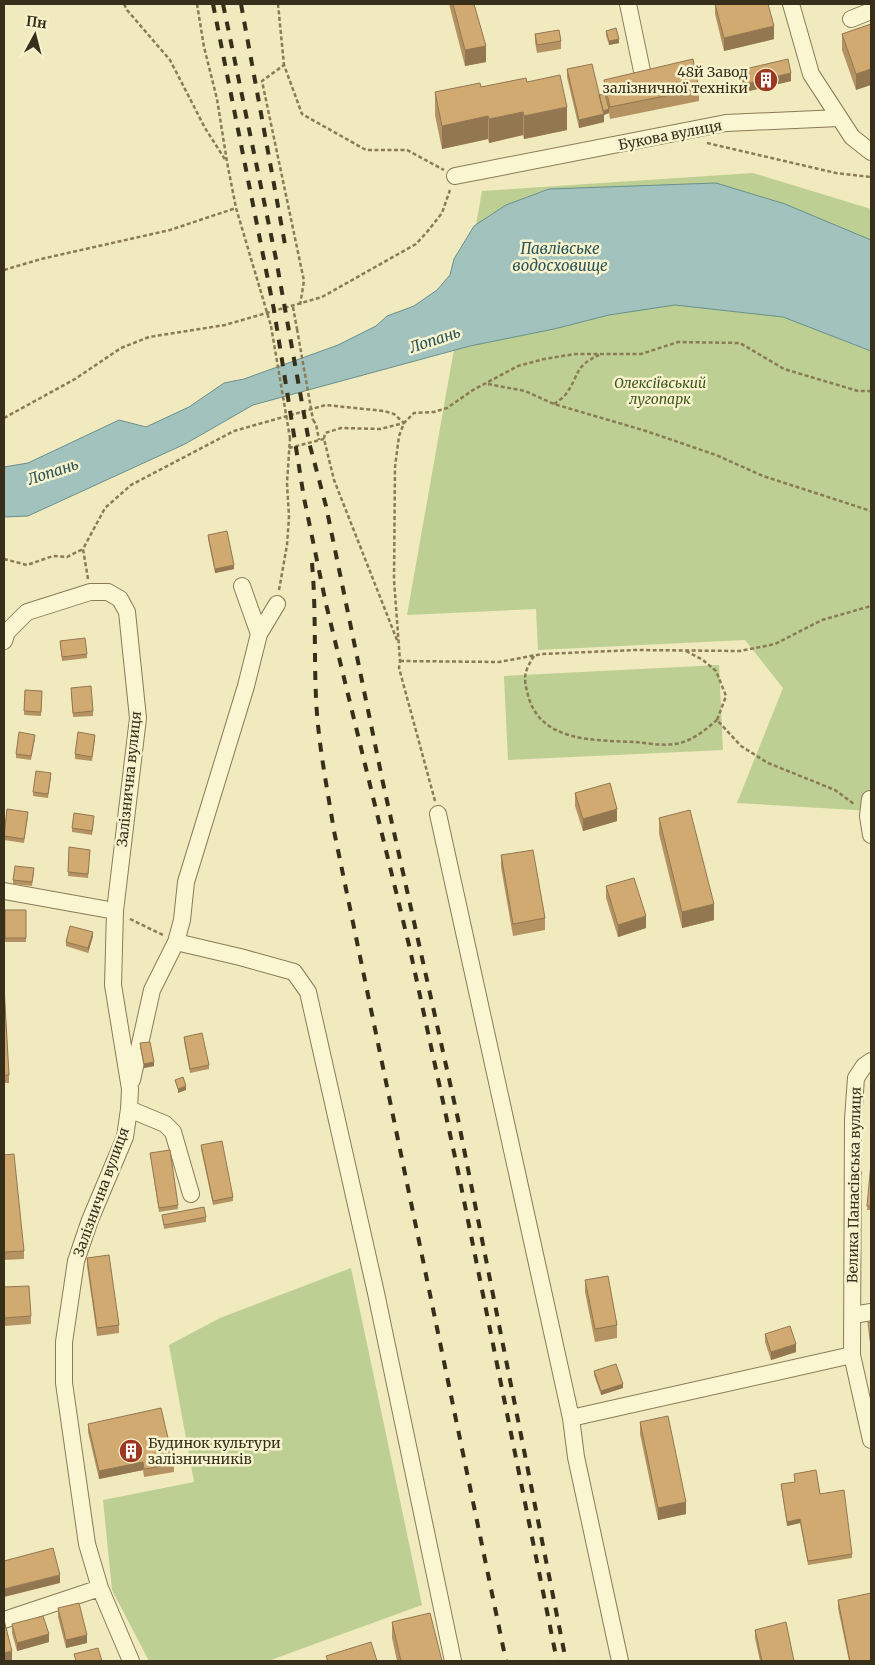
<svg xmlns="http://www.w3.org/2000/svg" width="875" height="1665" font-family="Merriweather,serif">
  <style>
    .green { fill: #bdcf92 }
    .water { fill: #a2c2be; stroke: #69908d }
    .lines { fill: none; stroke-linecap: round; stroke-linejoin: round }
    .minor-casing { stroke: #8a7b56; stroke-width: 18 }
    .path { stroke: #8a7b56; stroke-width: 2.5; stroke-dasharray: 4 2.5; stroke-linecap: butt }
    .minor { stroke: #fbf6d2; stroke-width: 16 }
    .rail { stroke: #382f1b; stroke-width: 4; stroke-dasharray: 9 9; stroke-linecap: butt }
    .path-bridge { stroke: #8a7b56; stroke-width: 2.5; stroke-dasharray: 4 2.5; stroke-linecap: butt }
    .wall { fill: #b49262 }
    .shaded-wall { fill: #927750 }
    .building { fill: #d1aa72; stroke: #927750 }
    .labels { text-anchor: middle; stroke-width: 5; stroke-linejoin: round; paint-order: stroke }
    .poi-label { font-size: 14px; fill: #382f1b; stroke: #f7f3ce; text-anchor: end }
    .street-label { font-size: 14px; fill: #382f1b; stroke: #f7f3ce }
    .park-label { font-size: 14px; font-style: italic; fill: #3f5621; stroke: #f7f3ce }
    .water-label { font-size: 15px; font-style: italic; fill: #2a5459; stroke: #f7f3ce }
  </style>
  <rect width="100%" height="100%" fill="#f0eabe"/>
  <!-- green -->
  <path class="green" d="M753 173 871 209V811L737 803 783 688 745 640 538 650 536 609 407 615 482 191Z
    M719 665 723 750 508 760 504 676Z
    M351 1268 422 1605 268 1661H149L112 1590 103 1500 194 1482 169 1345 220 1318Z"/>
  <!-- water -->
  <path class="water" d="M716 183 785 204 871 240V351L783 317 675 305 609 315 554 329 470 346 253 405 185 444 28 516 4 517V467L28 463 119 420 146 427 189 407 224 383 244 379 338 345 376 326 387 316 414 306 437 290 450 275 454 259 474 226 506 205 549 189Z"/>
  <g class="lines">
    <!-- minor casing -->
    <g class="minor-casing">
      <path id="minor" d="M628 4 642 71
        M791 4 811 74 852 137 871 152
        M851 19 871 11
        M455 176 726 123 839 118
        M242 586 259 634
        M4 641 7 632 27 612 90 592H108L120 599 127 612 138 718 115 911 113 985 130 1089 129 1109 125 1137 90 1220 76 1261 64 1342V1383L87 1544 100 1588 131 1661
        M871 799H870L868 816 871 835
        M438 814 571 1418 576 1457 620 1661
        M4 891 115 911
        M176 942 240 957 294 972 308 992 376 1293 453 1661
        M871 1061 864 1066 856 1078 853 1119 852 1355 871 1440
        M132 1080 152 990 176 942 182 920 186 882 246 686 259 634 277 604
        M129 1109 165 1124 173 1132 191 1194
        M853 1315 871 1312
        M571 1418 852 1355
        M4 1620 100 1588"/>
    </g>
    <!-- path -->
    <path class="path" d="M124 4 127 10 170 60 205 128 226 161
      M197 4 204 47 217 99 227 162 236 208 271 326
      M278 4 284 65
      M707 143 836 173 871 177
      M4 270 41 259 170 230 236 208
      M300 305 304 281 262 81 284 65 302 114 366 150H407L444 170
      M293 307 297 329
      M488 384 525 391 554 404 646 431 716 455 763 476 871 511
      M554 404C558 401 563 398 566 394 580 375 573 367 599 355
      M4 418 75 379 121 348 149 337 225 325 322 297 416 244 427 232 442 213 450 190
      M313 420 316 424 319 440
      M289 448 324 439
      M4 559 27 565 53 556 67 557 83 549
      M88 579 83 549 105 508 131 485 234 431 326 405 384 411 394 414 404 423
      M279 590 287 545 289 517 287 483 290 438
      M397 640 334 480 324 439 325 433 341 428 380 429 404 423
      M686 651 703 660 716 671 726 696 717 720 741 746 768 763 835 790 854 804
      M534 656C524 672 523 677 528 695 540 743 596 740 635 742 647 743 662 746 674 744 691 742 704 731 717 720
      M400 661 499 662 542 654 636 650 740 651 775 644 822 620 871 606
      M435 801 399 668 400 661 394 580 395 467 399 436 404 423 414 413 434 412 447 408 473 390 518 366 544 359 575 354H641L678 342 740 343 784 369 858 391H871
      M130 919 163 935"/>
    <!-- minor -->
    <use href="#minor" class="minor"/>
    <!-- rail -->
    <path class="rail" d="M213 4 274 310 304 498 326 604 409 945 458 1171 557 1661
      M223 4 276 259 309 442 326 506 383 783 458 1119 566 1661
      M241 4 286 250
      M312 563C316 608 314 653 316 698 318 743 327 787 334 831L506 1661"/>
    <!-- path-bridge -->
    <path class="path-bridge" d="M271 326 290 438
      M297 329 313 420"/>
  </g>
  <!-- wall -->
  <path class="wall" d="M449 4H474L486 62 465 66Z
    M715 4 774 39 724 51 715 14Z
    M871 24 856 90 842 50V34Z
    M606 31 619 43 609 45 606 35Z
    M535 34 561 41V49L537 53 535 42Z
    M567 69 599 95 604 94V80L699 89V101L610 119 609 113 604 115V122L579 128 567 77Z
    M741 70 791 81 745 92 741 78Z
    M527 82 567 130 524 139 523 135 489 143 488 139 442 149 435 115V92Z
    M208 535 234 569 215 573 208 539Z
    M60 641 87 654V658L62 661Z
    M25 690 42 691 41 716 24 715Z
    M71 692 93 711V716L73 717Z
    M35 739 31 760 16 758V754Z
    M95 739 92 761 75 759V754Z
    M51 777 48 798 33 796V792Z
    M575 793 617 821 583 831 575 806Z
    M28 816 24 843 4 840V836Z
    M659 818 714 920 682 928 659 834Z
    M94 820 92 835 72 832V828Z
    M69 847 90 850 88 878 68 876Z
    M501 855 545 918V930L513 936 501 867Z
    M34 872 32 886 13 884V880Z
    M606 886 646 928 618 937 606 898Z
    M5 910H26V942H5Z
    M93 936 88 953 66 946V942Z
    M4 986 9 1075V1083H4Z
    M184 1037 209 1065V1069L190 1073 184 1041Z
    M140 1043 154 1066 144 1068 140 1047Z
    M201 1145 233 1197V1201L213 1205 201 1149Z
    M150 1153 178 1205V1209L159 1212Z
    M4 1155 24 1251V1259L4 1260Z
    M871 1163V1210H867Z
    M162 1215 206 1217V1222L164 1229Z
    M87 1258 119 1325V1333L97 1336 87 1266Z
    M585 1280 617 1325V1338L595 1342 585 1292Z
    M4 1287 31 1316V1324L4 1326Z
    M765 1334 796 1352 771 1360 765 1342Z
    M594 1371 623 1388 601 1395 594 1375Z
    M640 1422 686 1514 658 1520 640 1434Z
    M88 1424 174 1464V1472L144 1477 143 1470 99 1479 88 1432Z
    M781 1484 820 1494 852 1554V1558L808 1565 800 1523 787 1526Z
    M838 1600 871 1661H849L838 1608Z
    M58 1608 87 1643 66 1648 58 1617Z
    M392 1622 442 1661H397L392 1638Z
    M12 1624 49 1642 17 1651 12 1633Z
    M755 1630 794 1661H760L755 1638Z"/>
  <!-- shaded-wall -->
  <path class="shaded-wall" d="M774 26V39L724 51V38Z
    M619 39V43L609 45V41Z
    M486 46V62L465 66V50Z
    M871 69V85L856 90V74Z
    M791 73V81L745 92V84Z
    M567 107V130L524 139V116Z
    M609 109V113L604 115V122L579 128V120Z
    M523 112V135L489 143V119Z
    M488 116V139L442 149V126Z
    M234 565V569L215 573V569Z
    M617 809V821L583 831V819Z
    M714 904V920L682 928V912Z
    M646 916V928L618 937V925Z
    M93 932V936L88 953V948Z
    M154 1062V1066L144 1068V1064Z
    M186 1086V1090L178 1093V1089Z
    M796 1344V1352L771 1360V1352Z
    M623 1384V1388L601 1395V1391Z
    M143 1462V1470L99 1479V1471Z
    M686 1502V1514L658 1520V1508Z
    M800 1519V1523L787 1526V1522Z
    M60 1575V1583L4 1597V1589Z
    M49 1634V1642L17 1651V1643Z
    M87 1635V1643L66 1648V1640Z
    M12 1651V1661H4V1653Z"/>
  <!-- building -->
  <path class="building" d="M453 4H474L486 46 465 50Z
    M715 4H768L774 26 724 38Z
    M871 24V69L856 74 842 34Z
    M616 28 619 39 609 41 606 31Z
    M559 30 561 41 537 45 535 34Z
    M693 59 699 89 610 107 604 80Z
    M788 59 791 73 745 84 741 70Z
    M592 64 604 114 579 120 567 69Z
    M560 75 567 107 524 116 523 112 489 119 488 116 442 126 435 92 480 83 481 87 526 78 527 82Z
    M605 94 609 109 603 111 599 95Z
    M227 531 234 565 215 569 208 535Z
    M85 638 87 654 62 657 60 641Z
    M91 686 93 711 73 713 71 688Z
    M25 690 42 691 41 712 24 711Z
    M19 732 35 735 31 756 16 754Z
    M78 732 95 735 92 757 75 754Z
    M36 771 51 773 48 794 33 792Z
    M610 783 617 809 583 819 575 793Z
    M7 809 28 812 24 839 4 836Z
    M690 810 714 904 682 912 659 818Z
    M74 813 94 816 92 831 72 828Z
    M69 847 90 850 88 874 68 872Z
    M533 850 545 918 513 924 501 855Z
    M15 866 34 868 32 882 13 880Z
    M634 878 646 916 618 925 606 886Z
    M5 910H26V938H5Z
    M70 926 93 932 88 948 66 942Z
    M4 986 9 1075H4Z
    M202 1033 209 1065 190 1069 184 1037Z
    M150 1042 154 1062 144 1064 140 1043Z
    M183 1077 186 1086 178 1089 175 1080Z
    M222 1141 233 1197 213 1201 201 1145Z
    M170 1150 178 1205 159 1208 150 1153Z
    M14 1154 24 1251 4 1252V1155Z
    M871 1163V1206H867Z
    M204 1207 206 1217 164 1225 162 1215Z
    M109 1255 119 1325 97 1328 87 1258Z
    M608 1276 617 1325 595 1329 585 1280Z
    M29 1286 31 1316 4 1318V1287Z
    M868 1322H871V1347Z
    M790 1326 796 1344 771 1352 765 1334Z
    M616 1364 623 1384 601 1391 594 1371Z
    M161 1408 174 1464 144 1469 143 1462 99 1471 88 1424Z
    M668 1416 686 1502 658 1508 640 1422Z
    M816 1470 820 1494 844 1490 852 1554 808 1561 800 1519 787 1522 781 1484 795 1482 794 1474Z
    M53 1548 60 1575 4 1589V1561Z
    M871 1593V1661H850L838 1600Z
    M79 1603 87 1635 66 1640 58 1608Z
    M430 1613 442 1661H401L392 1622Z
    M43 1616 49 1634 17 1643 12 1624Z
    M4 1620 12 1651 4 1653Z
    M786 1622 794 1661H762L755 1630Z
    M371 1642 377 1661H328L326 1656Z
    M98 1648 102 1661H76L74 1654Z"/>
  <!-- icons -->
  <defs>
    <g id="building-disc" transform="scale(1.25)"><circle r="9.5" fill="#9c3722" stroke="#f7f3ce"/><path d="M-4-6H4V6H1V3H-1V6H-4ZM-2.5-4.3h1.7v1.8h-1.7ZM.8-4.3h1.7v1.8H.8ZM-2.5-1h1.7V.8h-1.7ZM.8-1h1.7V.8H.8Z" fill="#fff"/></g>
  </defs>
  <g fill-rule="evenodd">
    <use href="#building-disc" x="766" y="80"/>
    <use href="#building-disc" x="131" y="1451"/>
  </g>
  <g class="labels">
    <!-- poi labels -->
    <g class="poi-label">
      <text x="748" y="77">48й Завод<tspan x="748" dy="16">залізничної техніки</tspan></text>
      <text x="148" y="1448" text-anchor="start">Будинок культури<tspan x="148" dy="16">залізничників</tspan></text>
    </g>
    <!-- street labels -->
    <g class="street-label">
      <text transform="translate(670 135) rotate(-11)" y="5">Букова вулиця</text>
      <text transform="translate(129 779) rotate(-84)" y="5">Залізнична вулиця</text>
      <text transform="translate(854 1185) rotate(-89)" y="5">Велика Панасівська вулиця</text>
      <text transform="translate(101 1192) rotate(-70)" y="5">Залізнична вулиця</text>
    </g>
    <!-- park labels -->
    <g class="park-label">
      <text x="660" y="388">Олексіївський<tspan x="660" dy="16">лугопарк</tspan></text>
    </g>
    <!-- water labels -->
    <g class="water-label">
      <text x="560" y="254">Павлівське<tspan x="560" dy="17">водосховище</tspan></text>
      <text transform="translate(435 340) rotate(-18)" y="5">Лопань</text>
      <text transform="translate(53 472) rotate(-18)" y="5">Лопань</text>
    </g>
  </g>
  <!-- border -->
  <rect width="875" height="1665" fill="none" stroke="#382f1b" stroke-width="10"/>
  <!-- north arrow -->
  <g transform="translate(35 35) rotate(7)" stroke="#f7f3ce" stroke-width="4" paint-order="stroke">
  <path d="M0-4L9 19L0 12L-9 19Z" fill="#382f1b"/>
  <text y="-8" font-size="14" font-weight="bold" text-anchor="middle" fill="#382f1b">Пн</text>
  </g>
</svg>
